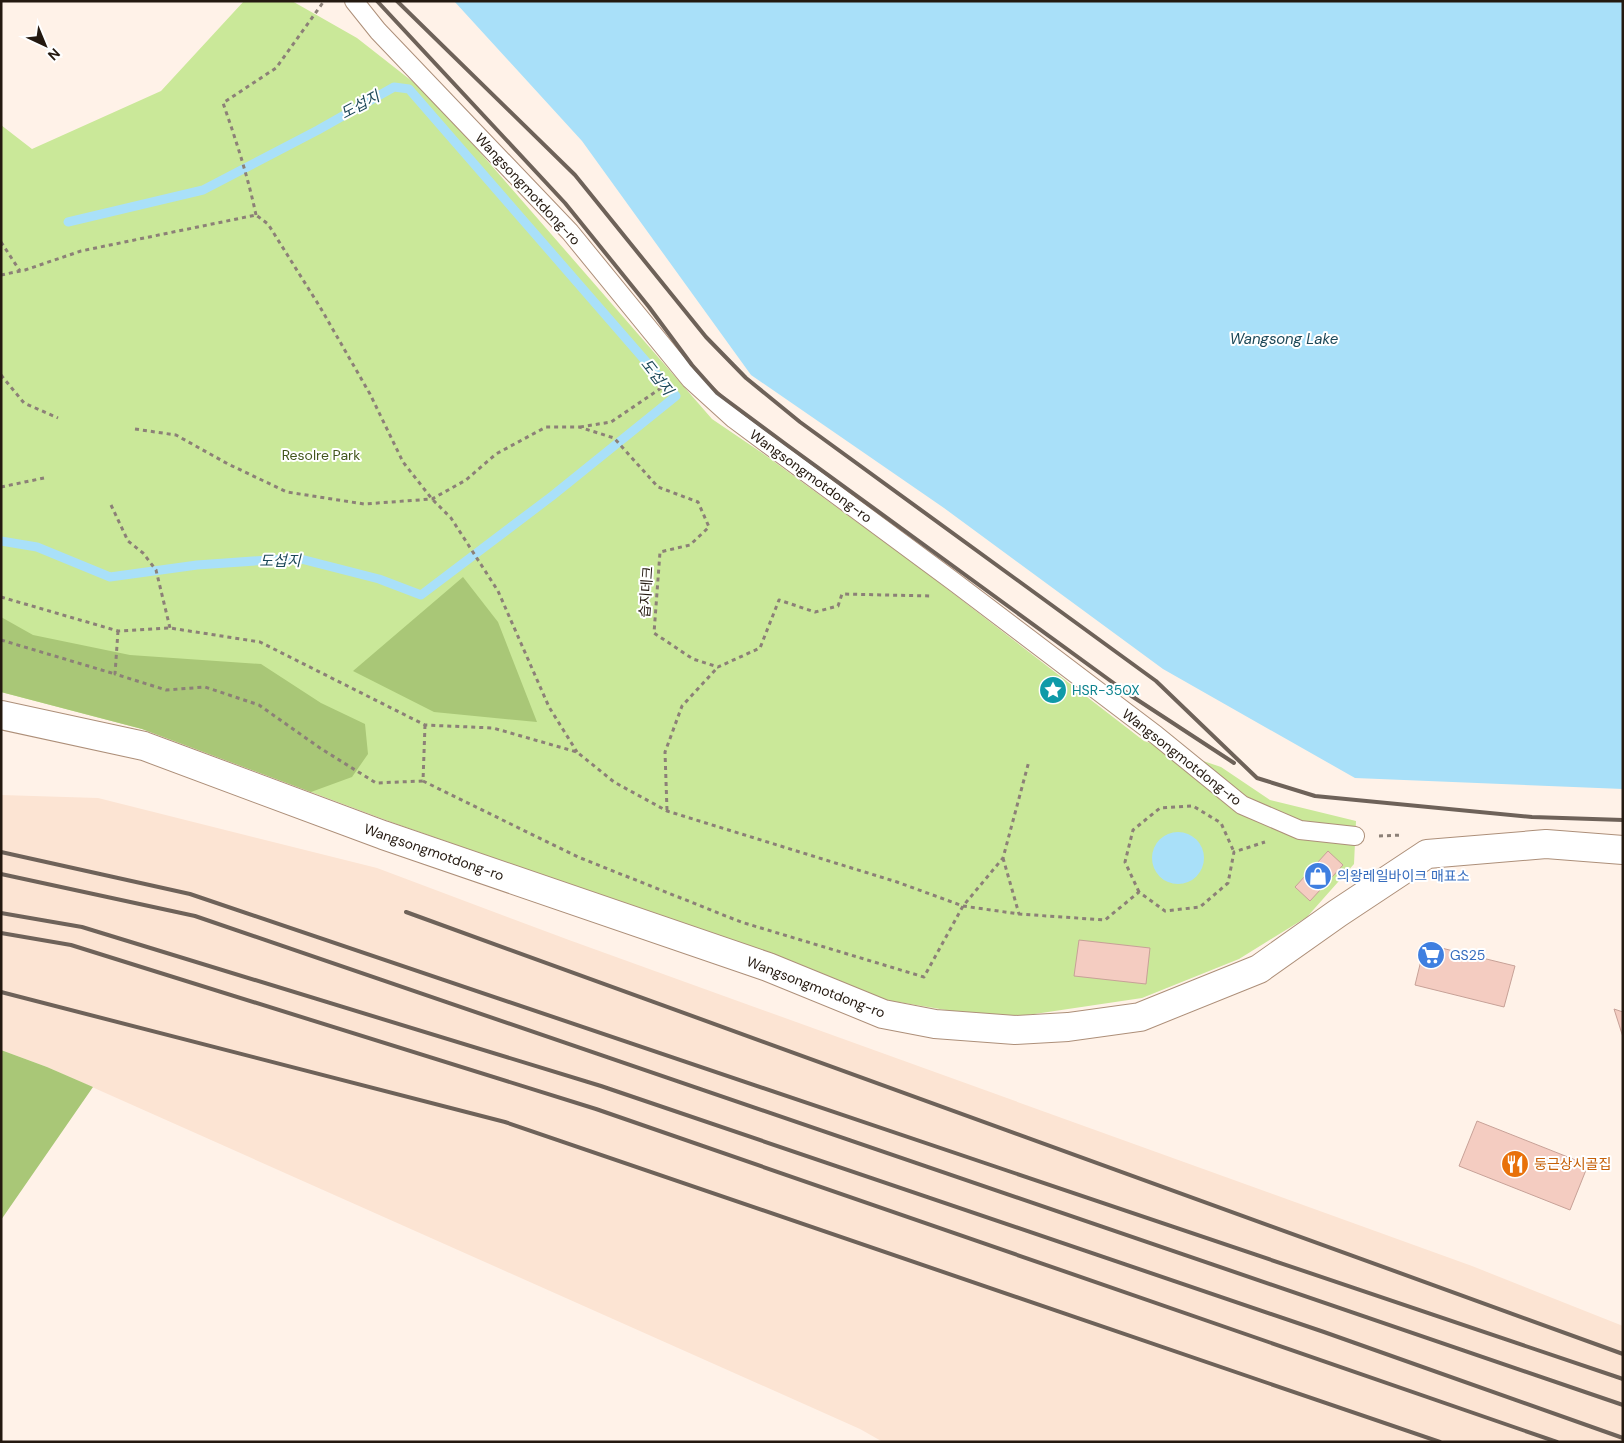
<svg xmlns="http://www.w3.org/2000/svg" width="1624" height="1443" font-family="'DM Sans','Noto Sans KR',sans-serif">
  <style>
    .built { fill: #fce4d3 }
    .green { fill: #cae899 }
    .forest { fill: #a9c777 }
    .water { fill: #a9e0f9 }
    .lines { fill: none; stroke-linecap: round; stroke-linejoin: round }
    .stream { stroke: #a9e0f9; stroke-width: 9 }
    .building { fill: #f4ccc1; stroke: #c7a197 }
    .pedestrian-casing { stroke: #ad8f79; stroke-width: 20 }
    .tertiary-casing { stroke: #ad8f79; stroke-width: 30 }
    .path { stroke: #8c8077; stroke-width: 3; stroke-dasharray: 4 4; stroke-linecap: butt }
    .pedestrian { stroke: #fff; stroke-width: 18 }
    .tertiary { stroke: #fff; stroke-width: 28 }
    .rail { stroke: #6e6259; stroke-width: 4 }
    .labels { text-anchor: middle; stroke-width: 4; stroke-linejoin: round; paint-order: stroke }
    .street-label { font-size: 14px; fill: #241910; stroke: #fff }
    .park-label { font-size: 14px; fill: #42551c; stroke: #fff }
    .culture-label { font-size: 14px; fill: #0d838f; stroke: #fff; text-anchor: start }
    .shop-label { font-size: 14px; fill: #366cbe; stroke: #fff; text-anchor: start }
    .food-label { font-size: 14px; fill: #c56008; stroke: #fff; text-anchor: start }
    .water-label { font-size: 15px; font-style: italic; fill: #1c4859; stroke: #fff }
  </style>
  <rect width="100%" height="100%" fill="#fff2e8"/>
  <!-- built -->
  <path class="built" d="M1 795 98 798 377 868 569 940 1472 1266 1623 1326V1442H883L860 1429 47 1067 1 1050Z"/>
  <!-- green -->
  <path class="green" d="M244 1H292L357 38 431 96 712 419 765 455 928 574 1144 741 1221 767 1270 800 1356 821 1354 864 1307 917 1239 959 1142 998 1000 1019 886 1000 768 954 391 822 142 729 1 692V125L32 149 161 91Z"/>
  <!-- forest -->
  <path class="forest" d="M463 577 498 622 537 722 434 712 353 671Z
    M1 617 33 635 130 655 261 664 321 703 365 724 368 754 352 777 311 792 142 729 1 692Z
    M1 1050 47 1067 93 1087 1 1220Z"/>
  <!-- water -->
  <path class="water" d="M454 1H1623V789L1355 778 1163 669 944 508 751 375 582 141Z
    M1152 858a26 26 0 1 1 52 0a26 26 0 1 1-52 0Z"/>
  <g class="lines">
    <!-- stream -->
    <path class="stream" d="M1 541 37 547 110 577 197 565 297 558 379 579 421 595 552 496 676 396 409 89 394 87 318 130 203 190 68 222"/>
  </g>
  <!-- building -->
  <path class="building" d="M1328 851 1343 865 1310 901 1295 887Z
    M1079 940 1150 948 1146 984 1074 976Z
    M1425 944 1515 966 1504 1007 1415 985Z
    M1614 1009 1623 1012V1037Z
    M1477 1121 1588 1165 1570 1210 1459 1166Z"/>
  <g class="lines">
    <!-- pedestrian casing -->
    <g class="pedestrian-casing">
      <path id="pedestrian" d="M354 1 378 31 570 232 690 379 734 419 953 581 1156 735 1242 805 1300 830 1355 836"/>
    </g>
    <!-- tertiary casing -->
    <g class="tertiary-casing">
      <path id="tertiary" d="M1 715 144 746 383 835 768 967 883 1014 935 1024 1015 1030 1068 1027 1140 1017 1259 969 1338 913 1427 854 1546 844 1623 850"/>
    </g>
    <!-- path -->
    <path class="path" d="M256 215C248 177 236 140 223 103L276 68 324 1
      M1 242 20 271
      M1 275 25 270 81 251 256 215 268 224 320 307 370 394 403 462 432 499 451 518 498 591 549 707 577 752
      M1 375 24 403 58 418
      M580 427 611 422 664 386
      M135 429 176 435 228 464 287 492 364 504 432 499 466 480 496 454 546 427H579L614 438 658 487 698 502 709 527 690 545 660 552 654 633 693 659 718 667 760 648 779 600 815 612 838 606 842 594 931 596
      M1 487 44 478
      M111 505 128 541 143 553 156 570 170 628
      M1 597 118 631 170 628 260 642 425 725 493 728 577 752 614 782 667 811 897 882 963 906 1019 914 1105 920 1139 892 1165 911 1200 907 1228 883 1234 852 1265 842
      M118 631 115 674 166 690 205 687 259 705 320 748 376 783 423 781
      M1 640 115 674
      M425 725 423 781 578 857 741 922 924 977 963 906 1003 858 1029 761
      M667 810 665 752 682 706 718 667
      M1379 836 1402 835
      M1003 858 1019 914
      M1139 892 1125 862 1133 830 1160 808 1193 806 1221 823 1234 852"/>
    <!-- pedestrian -->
    <use href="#pedestrian" class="pedestrian"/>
    <!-- tertiary -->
    <use href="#tertiary" class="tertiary"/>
    <!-- rail -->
    <path class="rail" d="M377 1 565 203 649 307 692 365 717 393 787 445 1130 695 1234 763
      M397 1 575 175 706 337 746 378 800 422 1156 681 1257 778 1315 796 1532 817 1623 820
      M1 852 190 894 1623 1379
      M1 874 195 916 1623 1405
      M406 912 1623 1354
      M1 913 82 927 601 1086 1324 1332 1623 1438
      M1 933 71 945 596 1109 1557 1442
      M1 992 505 1122 1440 1442"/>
  </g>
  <!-- icons -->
  <defs>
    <g id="sight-disc" transform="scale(1.4375)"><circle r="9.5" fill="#0f9aa8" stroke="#fff"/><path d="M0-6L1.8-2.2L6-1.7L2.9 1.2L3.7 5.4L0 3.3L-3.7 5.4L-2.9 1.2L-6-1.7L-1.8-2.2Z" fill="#fff"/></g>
    <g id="shop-disc" transform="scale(1.4375)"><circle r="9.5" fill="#3f7fe0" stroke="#fff"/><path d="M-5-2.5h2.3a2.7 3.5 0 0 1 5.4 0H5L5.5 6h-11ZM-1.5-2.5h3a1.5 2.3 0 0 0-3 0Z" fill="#fff"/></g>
    <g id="supermarket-disc" transform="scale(1.4375)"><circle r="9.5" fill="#3f7fe0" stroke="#fff"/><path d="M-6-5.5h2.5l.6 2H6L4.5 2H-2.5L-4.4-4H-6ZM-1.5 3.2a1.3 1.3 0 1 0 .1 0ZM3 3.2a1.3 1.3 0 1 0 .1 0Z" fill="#fff"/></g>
    <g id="restaurant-disc" transform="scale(1.4375)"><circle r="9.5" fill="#e8710a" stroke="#fff"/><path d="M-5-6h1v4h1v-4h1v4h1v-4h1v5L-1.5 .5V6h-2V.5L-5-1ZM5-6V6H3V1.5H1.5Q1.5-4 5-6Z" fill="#fff"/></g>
  </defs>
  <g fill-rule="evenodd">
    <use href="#sight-disc" x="1053" y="690"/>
    <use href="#shop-disc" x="1318" y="876"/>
    <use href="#supermarket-disc" x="1431" y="955"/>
    <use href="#restaurant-disc" x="1515" y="1164"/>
  </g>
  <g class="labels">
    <!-- street labels -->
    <g class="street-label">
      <text transform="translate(528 189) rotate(47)" y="5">Wangsongmotdong-ro</text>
      <text transform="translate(811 476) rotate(36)" y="5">Wangsongmotdong-ro</text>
      <text transform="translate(646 592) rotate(-86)" y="5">습지데크</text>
      <text transform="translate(1182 757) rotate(38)" y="5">Wangsongmotdong-ro</text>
      <text transform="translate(434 852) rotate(19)" y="5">Wangsongmotdong-ro</text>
      <text transform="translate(816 987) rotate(21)" y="5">Wangsongmotdong-ro</text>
    </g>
    <!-- park labels -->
    <g class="park-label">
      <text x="321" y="460">Resolre Park</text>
    </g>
    <!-- culture labels -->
    <g class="culture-label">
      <text x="1072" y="695">HSR-350X</text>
    </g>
    <!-- shop labels -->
    <g class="shop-label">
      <text x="1337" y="881">의왕레일바이크 매표소</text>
      <text x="1450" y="960">GS25</text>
    </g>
    <!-- food labels -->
    <g class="food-label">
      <text x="1534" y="1169">둥근상시골집</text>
    </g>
    <!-- water labels -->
    <g class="water-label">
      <text transform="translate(360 105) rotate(-28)" y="5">도섭지</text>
      <text x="1284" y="344">Wangsong Lake</text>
      <text transform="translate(657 377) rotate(52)" y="5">도섭지</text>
      <text x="280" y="566">도섭지</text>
    </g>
  </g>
  <!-- border -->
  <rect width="1624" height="1443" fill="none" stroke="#241910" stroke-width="5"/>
  <!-- north arrow -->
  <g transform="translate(45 45) rotate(136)" stroke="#ffffff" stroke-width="4" paint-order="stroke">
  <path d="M0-4L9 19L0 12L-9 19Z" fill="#241910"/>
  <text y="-8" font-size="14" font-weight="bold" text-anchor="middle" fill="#241910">N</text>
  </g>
</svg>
